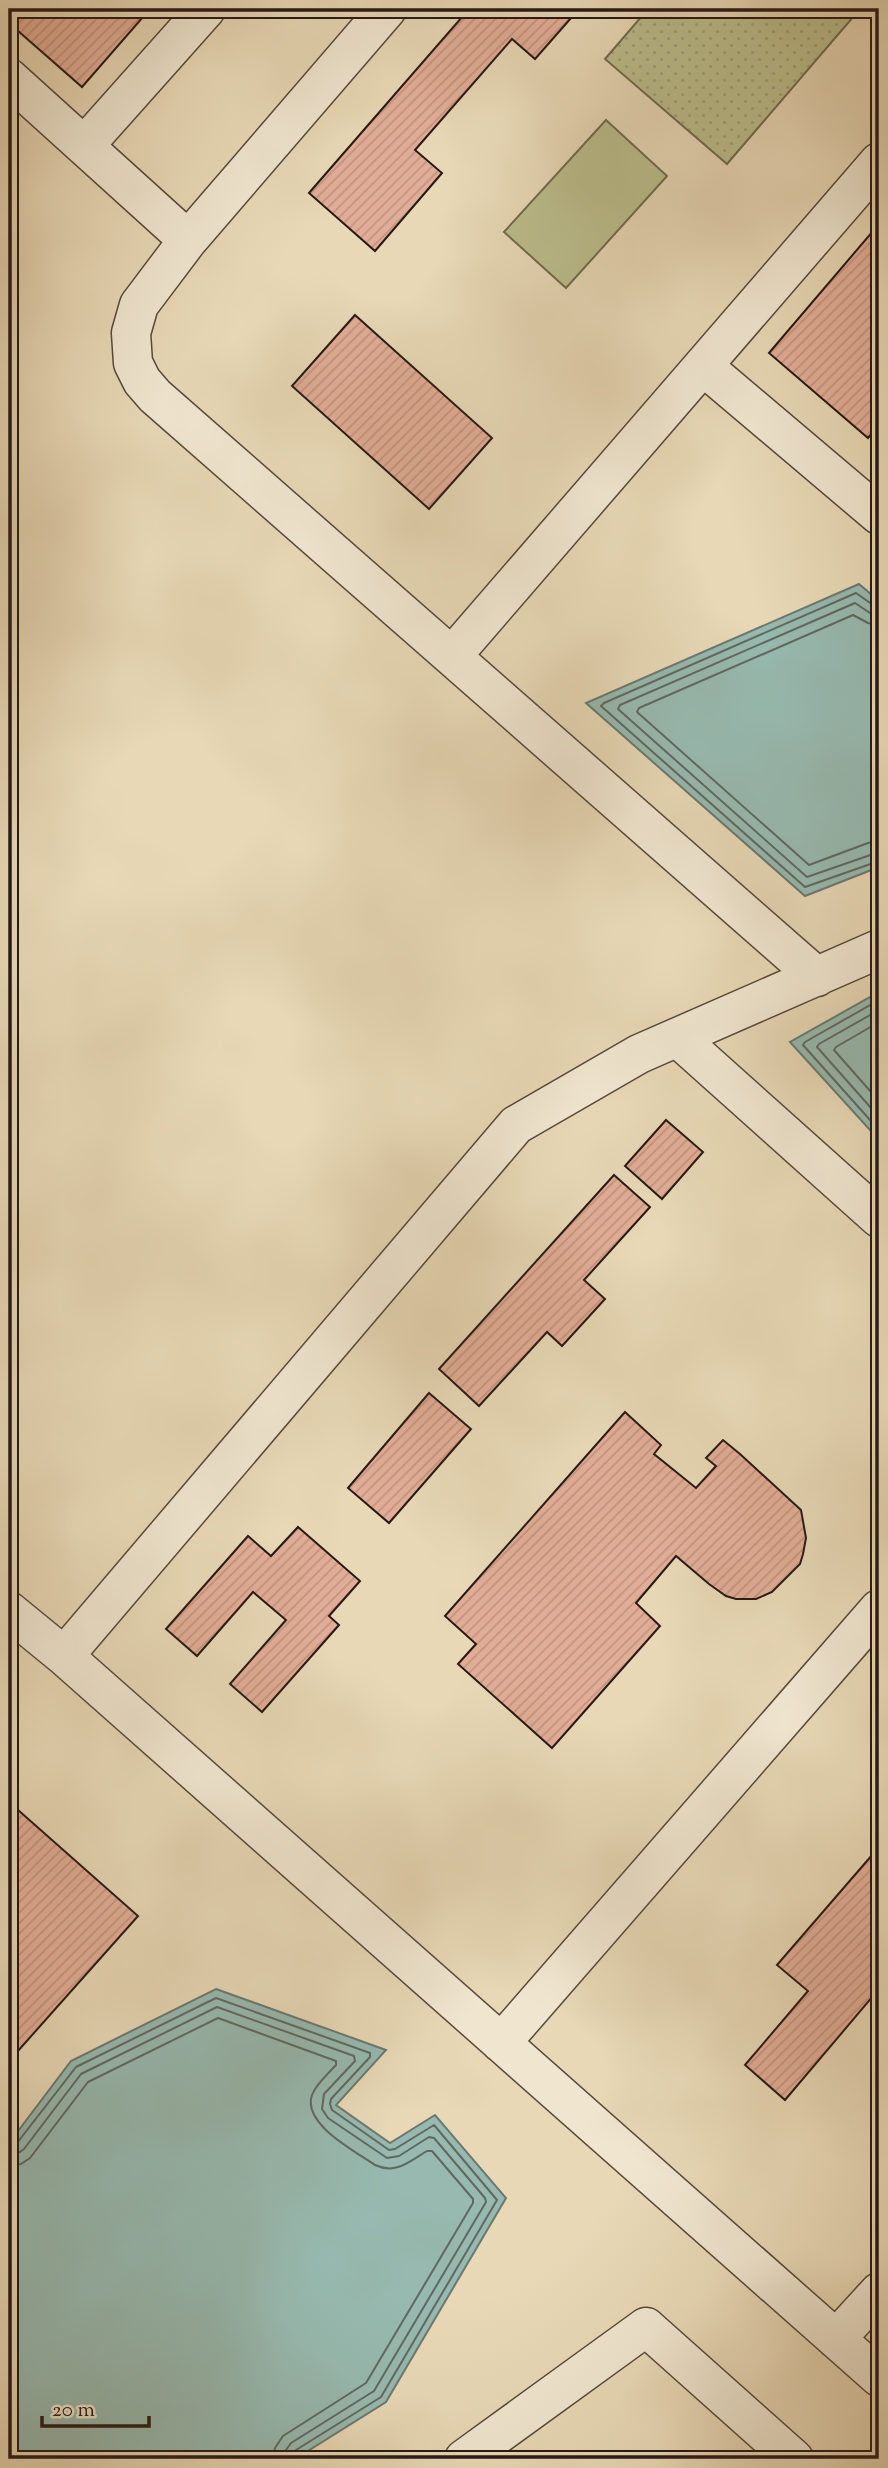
<svg xmlns="http://www.w3.org/2000/svg" width="888" height="2468" font-family="'Sorts Mill Goudy',serif">
  <style>
    .grass { fill: url(#grass-dots); stroke: #716b50; stroke-width: 2 }
    .park { fill: #bbbd8b; stroke: #716b50; stroke-width: 2 }
    .water { fill: #97b9af; stroke: #6a7971; stroke-width: 2 }
    .lines { fill: none; stroke-linecap: round; stroke-linejoin: round }
    .shore { stroke: #5f6962; stroke-width: 2 }
    .building { fill: url(#building-hatch); stroke: #271914; stroke-width: 2 }
    .minor-casing { stroke: #57493c; stroke-width: 41 }
    .minor { stroke: #f0e6d0; stroke-width: 38 }
  </style>
  <defs>
    <pattern id="grass-dots" width="8" height="8" patternUnits="userSpaceOnUse" patternTransform="scale(1.75)"><rect width="8" height="8" fill="#bbbd8b"/><path d="M2 2h.1M6 6h.1" fill="none" stroke="#a1a277" stroke-width="1.8" stroke-linecap="round"/></pattern>
    <pattern id="building-hatch" width="6" height="6" patternUnits="userSpaceOnUse" patternTransform="scale(1.75)"><rect width="6" height="6" fill="#e2ad96"/><path d="M-1 1l2-2M0 6l6-6M5 7l2-2" fill="none" stroke="#c29480"/></pattern>
  </defs>
  <rect width="100%" height="100%" fill="#e8d8b6"/>
  <filter id="stains"><feTurbulence type="fractalNoise" baseFrequency=".00286" numOctaves="4"/><feColorMatrix values="0 0 0 0 .2 0 0 0 0 .09 0 0 0 0 .02 0 0 0 .5 -.17"/></filter>
  <radialGradient id="worn" r=".72"><stop offset=".6" stop-color="#630" stop-opacity="0"/><stop offset="1" stop-color="#630" stop-opacity=".3"/></radialGradient>
  <!-- grass -->
  <path class="grass" d="M648 9H860L727 164 605 59Z"/>
  <!-- park -->
  <path class="park" d="M606 120 667 176 566 288 504 232Z"/>
  <!-- water -->
  <path class="water" d="M859 584 879 601V867L805 896 586 703Z
    M879 992V1140L790 1042Z
    M216 1989 386 2050 336 2105 390 2143 435 2115 506 2198 386 2402 295 2459H9V2143L71 2061Z"/>
  <g class="lines">
    <!-- shore -->
    <path class="shore" d="M879 606 873 605 856 593 604 703 601 706 805 887 879 861
      M879 615 870 613 855 603 620 705 618 709 807 877 879 852
      M879 625 868 623 853 615 639 708 637 712 809 865 868 843 879 841
      M879 1000 805 1042 803 1045 879 1130
      M879 1010 819 1044 817 1047 879 1117
      M879 1022 836 1047 834 1050 879 1101
      M9 2146 17 2143 76 2067 216 1998 370 2053V2057L331 2099 330 2104 332 2110 389 2150 395 2149 434 2125 497 2200 381 2397 296 2450 293 2459
      M9 2155 17 2154 24 2149 81 2074 217 2007 354 2056 355 2061 324 2094 322 2109 328 2118 387 2158 399 2156 429 2137 434 2138 485 2198 486 2202 374 2391 291 2443 286 2450 284 2459
      M9 2165 21 2164 30 2158 88 2082 218 2018 336 2061V2065C328 2074 316 2084 312 2095 302 2124 355 2151 375 2165 396 2175 410 2161 427 2151H432L473 2199V2203L366 2383 283 2436 275 2448 273 2459"/>
  </g>
  <!-- building -->
  <path class="building" d="M9 9H150L82 87 9 23Z
    M469 9H579L535 59 512 39 415 150 442 173 375 251 309 193Z
    M879 224V425L868 438 769 353Z
    M355 315 492 438 429 509 292 386Z
    M666 1120 703 1152 662 1199 625 1166Z
    M614 1175 650 1207 584 1280 605 1299 562 1346 547 1332 479 1406 439 1369Z
    M429 1393 471 1429 389 1523 348 1488Z
    M625 1412 661 1445 654 1454 696 1488 716 1466 706 1458 723 1440 740 1454 801 1510 806 1538 803 1554 800 1564 772 1592 756 1599H736L726 1596 709 1584 676 1556 636 1603 660 1626 552 1748 458 1664 476 1644 445 1616Z
    M298 1527 360 1581 329 1616 339 1625 262 1712 230 1684 286 1620 253 1592 197 1656 166 1629 248 1536 271 1556Z
    M9 1802 138 1916 9 2061Z
    M879 1847V1989L785 2100 745 2065 808 1991 777 1965Z"/>
  <g class="lines">
    <!-- minor casing -->
    <g class="minor-casing">
      <path id="minor" d="M387 9 188 240 139 305 131 333 133 363 142 381 155 396 817 977
        M9 78 188 240
        M84 146 206 9
        M703 366 879 515
        M452 656 879 162
        M678 1038 879 1218
        M9 1611 64 1656 879 2377
        M64 1656 516 1125 639 1054 879 949
        M501 2043 879 1609
        M836 2339 879 2292
        M464 2459 646 2327 794 2459"/>
    </g>
    <!-- minor -->
    <use href="#minor" class="minor"/>
  </g>
  <!-- margin -->
  <rect width="888" height="2468" fill="none" stroke="#e8d8b6" stroke-width="35"/>
  <rect x="10" y="10" width="867" height="2447" fill="none" stroke="#271914" stroke-width="3.5"/>
  <rect x="18" y="18" width="853" height="2433" fill="none" stroke="#271914" stroke-width="2"/>
  <!-- scale -->
  <path d="M42 2416v10h107v-10" fill="none" stroke="#271914" stroke-width="3.5"/>
  <text x="52" y="2416" font-size="21" fill="#271914" stroke="#f0e6d0" stroke-width="5" paint-order="stroke">20 m</text>
  <rect width="100%" height="100%" filter="url(#stains)"/>
  <rect width="100%" height="100%" fill="url(#worn)"/>
</svg>
